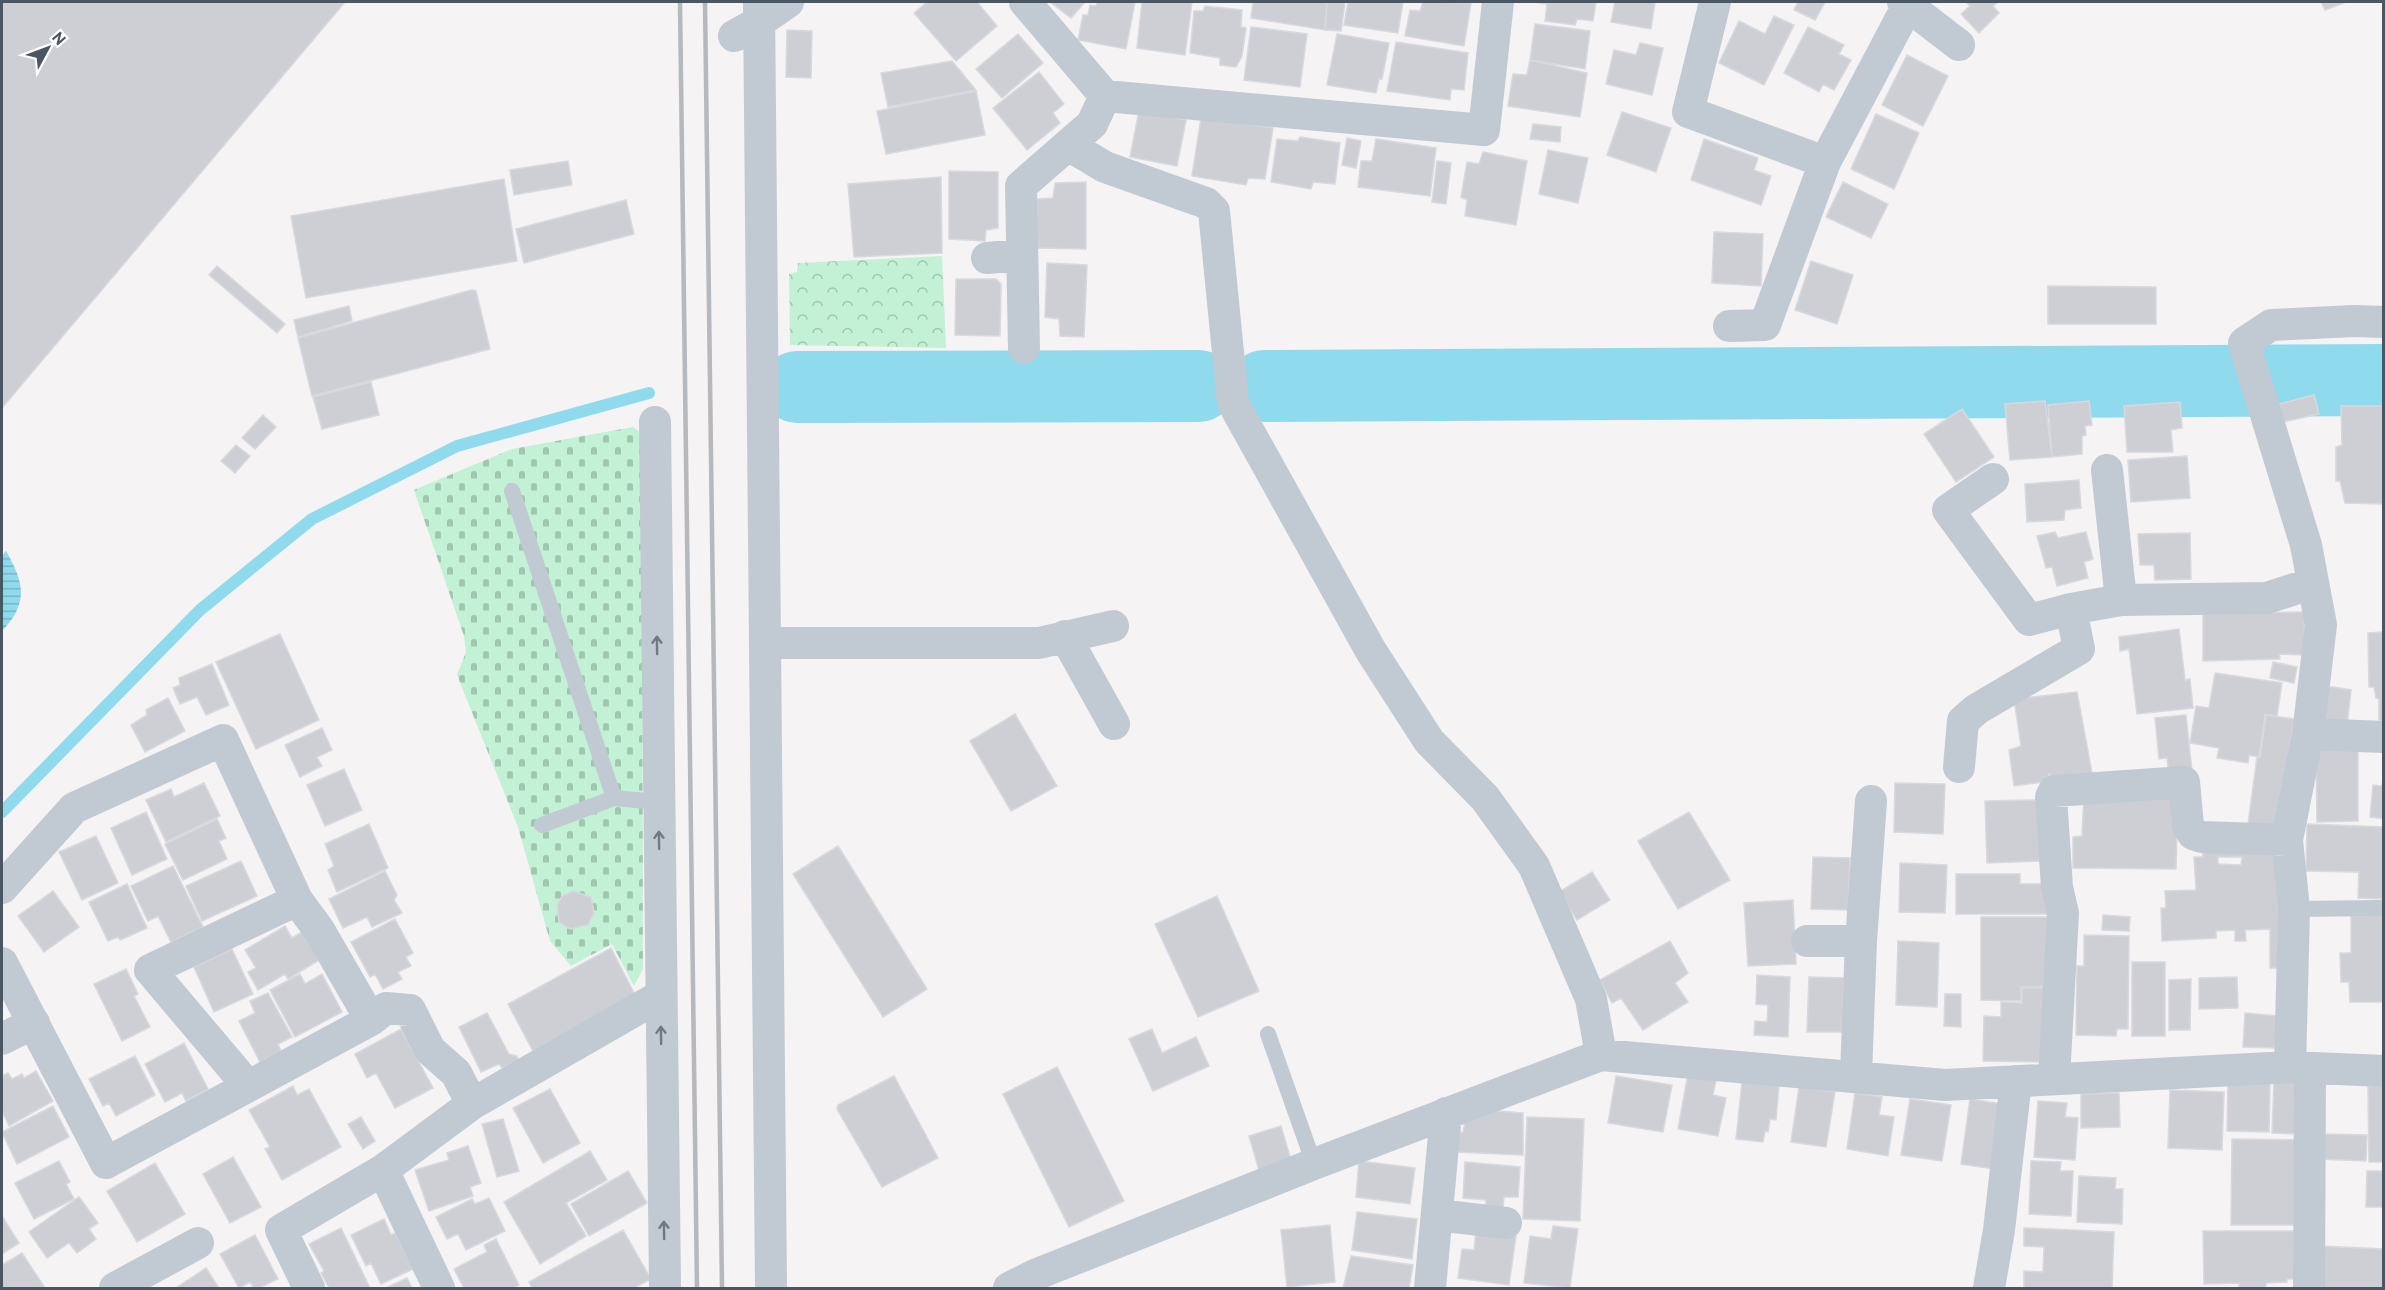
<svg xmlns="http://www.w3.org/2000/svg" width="2385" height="1290" font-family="Overpass,sans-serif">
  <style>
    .forest { fill: url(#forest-crowns) }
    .cemetery { fill: url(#cemetery-stones) }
    .water { fill: url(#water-rules) }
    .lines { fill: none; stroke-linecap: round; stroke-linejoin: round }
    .stream { stroke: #90daee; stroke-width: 12 }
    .river { stroke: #90daee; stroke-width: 72 }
    .building { fill: #cdcfd5; stroke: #d7d9de; stroke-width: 1.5; fill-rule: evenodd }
    .lane { stroke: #c1cad2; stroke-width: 16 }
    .street { stroke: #c1cad2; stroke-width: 32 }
    .rail { stroke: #b5b8bd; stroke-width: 4.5 }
    .oneway { stroke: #6e7983 }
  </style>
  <defs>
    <pattern id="forest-crowns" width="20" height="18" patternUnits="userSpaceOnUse" patternTransform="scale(1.5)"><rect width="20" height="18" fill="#c3f1d5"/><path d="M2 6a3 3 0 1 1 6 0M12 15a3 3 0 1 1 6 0" fill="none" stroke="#a0c6b0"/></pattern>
    <pattern id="cemetery-stones" width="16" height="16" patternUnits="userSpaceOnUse" patternTransform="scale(1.5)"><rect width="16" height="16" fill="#c3f1d5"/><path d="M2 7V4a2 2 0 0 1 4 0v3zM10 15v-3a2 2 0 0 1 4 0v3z" fill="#a0c6b0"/></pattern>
    <pattern id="water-rules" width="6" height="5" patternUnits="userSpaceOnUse" patternTransform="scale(1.5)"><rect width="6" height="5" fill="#90daee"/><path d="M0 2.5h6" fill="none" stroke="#78b4c4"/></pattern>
  </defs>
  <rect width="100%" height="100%" fill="#f5f3f3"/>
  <!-- forest -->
  <path class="forest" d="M942 256 946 348 790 345 789 274 797 272 798 263Z"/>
  <!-- cemetery -->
  <path class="cemetery" d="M633 427 642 434 643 969 634 986 612 944 571 966 550 941 518 827 457 675 466 652 464 636 414 490 512 449Z"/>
  <!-- water -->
  <path class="water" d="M6 551C24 582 29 603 2 631V556Z"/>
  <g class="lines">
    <!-- stream -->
    <path class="stream" d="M2 812 200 610 312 519 457 446 649 393"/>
    <!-- river -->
    <path class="river" d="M1264 386 2384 380
      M797 387 1199 386"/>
  </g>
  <!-- building -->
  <path class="building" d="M2 2H345L2 408Z
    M927 2H977L997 26 956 61 914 13Z
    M1050 2H1085L1071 18Z
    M1097 2H1135L1126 49 1078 40 1083 15H1088L1090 5 1096 6Z
    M1142 2H1192L1185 55 1137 48Z
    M1253 2H1327L1325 30 1251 18Z
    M1327 2H1345L1341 31 1325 30Z
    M1348 2H1403L1398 33 1344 25Z
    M1423 2 1471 3 1464 46 1405 36 1410 10 1420 11Z
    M1532 2H1596L1593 21 1577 19 1575 25 1545 21 1547 4Z
    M1615 2H1655L1651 29 1611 22Z
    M1798 2H1825L1815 20 1794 10Z
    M1966 2H1998L1993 6 1999 13 1979 33 1961 14 1970 6Z
    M2321 2H2346L2325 10Z
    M1205 6 1242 10 1241 27 1246 28 1242 56 1236 67 1220 65V58L1190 53 1194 11H1203Z
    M1774 16 1794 25 1764 85 1719 63 1739 21 1765 34Z
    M1535 24 1590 31 1585 69 1530 60Z
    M1251 27 1307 34 1300 87 1244 80Z
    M1808 27 1844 45 1839 54 1851 60 1834 90 1823 84 1819 92 1784 73Z
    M787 30 812 31 811 78 786 77Z
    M1018 34 1043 63 1002 98 976 69Z
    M1337 34 1389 43 1382 79H1379L1376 93 1327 85Z
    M1396 42 1468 53 1464 90 1451 89 1450 100 1387 91Z
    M1640 43 1663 48 1652 95 1606 84 1614 50 1636 55Z
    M1907 55 1948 76 1923 126 1882 105Z
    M1530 60 1587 73 1580 117 1508 106 1513 74 1527 75Z
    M952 61 976 90 888 107 881 73Z
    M1039 72 1064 104 1053 113 1060 123 1027 150 993 108Z
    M976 91 985 135 886 154 877 111Z
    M1139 111 1186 120 1177 166 1130 157Z
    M1622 112 1671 128 1656 172 1607 155Z
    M1876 114 1919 133 1894 189 1851 169Z
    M1201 118 1273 128 1265 179 1248 178 1246 185 1192 176Z
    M1533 124 1561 127 1560 142 1530 139Z
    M1300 137 1340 143 1335 184 1313 182 1311 189 1271 182 1277 139 1298 141Z
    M1347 138 1361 141 1356 168 1342 165Z
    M1376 139 1436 148 1430 196 1358 187 1361 161H1372Z
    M1704 139 1758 158 1754 170 1771 176 1761 205 1691 180Z
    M1548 150 1588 158 1578 203 1539 194Z
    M1483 152 1527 161 1516 225 1465 216 1467 200 1461 197 1467 162 1479 164Z
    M568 161 572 185 514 195 510 170Z
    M1437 161 1451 163 1446 204 1432 202Z
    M949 171 998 172V228L986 230 985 241 949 239Z
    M941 177 942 253 854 257 848 184Z
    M504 179 517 261 306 298 291 216Z
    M1086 182V249L1037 248V199L1053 198 1055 183Z
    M1843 182 1888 204 1871 238 1826 217Z
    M626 200 634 234 524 263 516 229Z
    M1714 232 1763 234 1761 286 1712 283Z
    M1811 261 1853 275 1837 324 1795 310Z
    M1047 263 1087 265 1084 337 1060 336 1059 319 1045 317Z
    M217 266 285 324 277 333 209 275Z
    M956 279H996L1001 284 1000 336 955 335Z
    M2048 286 2156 287V324H2048Z
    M471 290 476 291 490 349 312 396 298 338Z
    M349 306 352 321 298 337 294 320Z
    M371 382 379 415 322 429 313 397Z
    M2314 395 2319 414 2283 422 2279 404Z
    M2045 401 2052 457 2010 460 2005 404Z
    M2089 401 2092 425 2085 426 2086 435 2082 436V454L2052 457 2048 405Z
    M2180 402 2182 428 2171 430 2173 452H2127L2124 406Z
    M2341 406H2384V504L2345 503 2340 481H2336V447L2342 445Z
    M1962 409 1994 457 1956 482 1924 434Z
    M263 415 276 427 255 449 242 438Z
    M236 445 250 456 235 473 221 461Z
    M2187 456 2190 498 2131 502 2128 460Z
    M2079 480 2081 508 2065 510 2064 520 2027 522 2025 484Z
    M2055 532 2058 538 2086 532 2093 559 2084 562 2088 578 2057 586 2052 567 2046 568 2037 536Z
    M2190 533 2191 579 2155 580 2154 565H2140L2138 534Z
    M2304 612 2305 655 2279 654 2280 659 2203 661V614Z
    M2179 629 2185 680 2190 679 2193 708 2137 714 2129 649 2120 651 2119 637Z
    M2384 632V732L2382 721 2379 720V699L2376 698 2374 687H2369L2368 633Z
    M280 634 319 720 256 749 216 662Z
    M2273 662 2297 667 2294 683 2270 678Z
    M212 664 229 705 206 715 197 697 180 704 173 688 180 685 179 678Z
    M2215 673 2282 683 2277 716 2265 714 2259 757 2249 755 2248 763 2217 758 2219 748 2190 743 2196 706 2209 708Z
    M2326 686 2351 690 2347 727 2321 723Z
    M2077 692 2093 778 2053 784 2050 773 2043 782 2014 786 2009 750 2021 746 2014 699Z
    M168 698 185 731 145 752 131 725 147 715 146 710Z
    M1015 714 1057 786 1011 811 970 741Z
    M2186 715 2192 771 2169 775 2167 758 2159 759 2155 718Z
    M2266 715 2294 719 2278 828 2248 824 2257 757H2260Z
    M322 728 332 750 317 757 322 766 300 777 285 745Z
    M2316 746 2358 751V821L2317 822Z
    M344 769 362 810 325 826 307 785Z
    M2384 772V819L2370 817 2373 785 2382 786Z
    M204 783 220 816 166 842 146 800 171 789 174 797Z
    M1895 783 1945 784 1943 834 1894 832Z
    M2178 790 2176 869 2073 868V837L2082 836 2084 795Z
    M2039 800 2041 861 1987 863 1985 801Z
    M146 812 167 859 132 875 111 828Z
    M1689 812 1730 880 1678 909 1638 841Z
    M217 819 226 838 219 841 227 859 183 880 165 844Z
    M369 824 388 868 337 892 328 870 334 866 325 844Z
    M2307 824 2384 827V899L2358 898 2359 872 2306 871Z
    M96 836 118 883 82 900 59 852Z
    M2202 843 2275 847 2281 956 2279 968H2270V929L2245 930 2246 941H2235V930L2216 931V938L2162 941 2161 908H2166L2165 891 2196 890 2194 857H2203ZM2218 857H2242L2241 865 2218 864Z
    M838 846 927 989 883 1017 793 874Z
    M1813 857 1850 858 1848 910 1811 909Z
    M241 861 257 896 202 921 186 886Z
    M1900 863 1947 865 1945 913 1899 912Z
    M173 866 203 927 171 942 158 916 148 921 131 886Z
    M385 871 397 895 394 900 402 913 372 927 367 917 343 928 329 899Z
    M1592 872 1610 900 1577 920 1559 892Z
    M1956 874H2020V884H2051V914H1956Z
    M127 884 147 928 120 940 118 937 108 941 89 902Z
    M53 891 79 927 44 952 18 916Z
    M573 891 591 897 594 913 588 925 570 929 559 922 557 905 562 896Z
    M1217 896 1259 991 1198 1017 1155 924Z
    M1793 900 1796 964 1748 966 1744 903Z
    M2103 915 2130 917 2129 931 2102 930Z
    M2384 915V1002H2350L2349 982H2341L2340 953H2351V916Z
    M1981 917H2052V987H2021V1001L1981 1000Z
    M395 919 413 953 406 957 411 966 398 972 402 979 383 989 375 974 370 977 351 942Z
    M285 926 292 938 304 931 321 959 288 979 285 974 258 990 248 972 256 968 245 950Z
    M2084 935 2129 936 2128 1029H2117L2116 1036 2076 1035 2077 966H2084Z
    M1670 941 1688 973 1675 983 1688 1002 1643 1030 1621 998 1612 1003 1600 980Z
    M1898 941 1939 943 1937 1007 1896 1005Z
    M611 948 635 995 533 1051 508 1004Z
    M232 949 253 994 214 1012 194 967Z
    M2132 962H2165V1036H2132Z
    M126 969 138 994 134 996 150 1027 122 1041 94 984Z
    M300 974 305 984 322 974 342 1012 295 1037 270 990Z
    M1757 975 1790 977 1788 1037 1754 1035 1755 1021 1767 1022 1768 1005 1756 1004Z
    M1809 977 1844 978 1842 1032H1807Z
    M2237 977 2238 1008 2199 1009V978Z
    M2191 979 2190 1030H2169V980Z
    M2022 988H2048L2047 1062 1983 1061 1984 1016 2001 1017V1002L2022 1003Z
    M268 993 292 1037 278 1044 281 1051 260 1062 239 1021 255 1013 250 1001Z
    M1945 994H1961V1027L1944 1026Z
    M487 1013 509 1054 517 1056 518 1061 502 1068 499 1064 481 1072 459 1027Z
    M2245 1013 2277 1016 2275 1048 2243 1047Z
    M401 1029 433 1088 395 1108 376 1073 367 1078 355 1054Z
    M1152 1029 1162 1053 1196 1037 1209 1066 1153 1091 1129 1039Z
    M184 1043 208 1089 186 1101 182 1093 165 1102 145 1064Z
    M135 1056 155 1095 116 1116 109 1103 103 1106 89 1079Z
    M1057 1067 1124 1201 1069 1227 1003 1094Z
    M36 1071 53 1101 9 1126 2 1111V1076L8 1073 12 1079 22 1074 24 1078Z
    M1688 1074 1716 1080 1713 1095 1726 1098 1718 1136 1678 1129Z
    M894 1076 938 1158 882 1187 837 1109 838 1105Z
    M1616 1076 1672 1085 1663 1132 1608 1123Z
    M2274 1080 2301 1081 2299 1134 2272 1133Z
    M1742 1082 1779 1086 1776 1120 1770 1119 1768 1132 1765 1131 1763 1142 1736 1139Z
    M2228 1083H2270L2269 1132 2227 1131Z
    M293 1086 297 1095 309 1089 341 1147 282 1180 265 1149 270 1147 249 1110Z
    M2368 1086H2384V1162H2369Z
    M1799 1087 1835 1092 1826 1147 1791 1142Z
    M550 1089 580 1143 543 1163 513 1108Z
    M2170 1090 2224 1092 2222 1150 2168 1148Z
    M1855 1093 1882 1097 1879 1115 1894 1117 1888 1156 1847 1149Z
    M2119 1093 2120 1127 2081 1128V1094Z
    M1910 1099 1951 1105 1942 1161 1901 1155Z
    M1970 1099 2002 1104 1994 1169 1961 1164Z
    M2038 1101 2067 1103 2065 1117 2078 1118 2075 1160 2034 1157Z
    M53 1106 69 1137 17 1164 2 1132Z
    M1496 1111 1523 1113V1155L1455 1152V1133L1463 1132 1465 1122Z
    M361 1117 375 1141 363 1149 348 1124Z
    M1527 1117 1584 1119 1580 1221 1523 1219Z
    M503 1119 519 1171 497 1177 482 1124Z
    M1281 1126 1291 1160 1259 1170 1249 1136Z
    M2319 1134 2367 1135 2366 1161 2318 1159Z
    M2232 1139 2299 1140 2298 1225H2231Z
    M468 1146 481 1183 470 1187 473 1196 429 1211 415 1170 449 1160 447 1153Z
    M590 1151 607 1180 566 1203 586 1236 540 1264 504 1202Z
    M233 1157 261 1207 230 1223 203 1174Z
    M59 1161 70 1182 66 1184 74 1199 34 1219 15 1183Z
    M1359 1161 1415 1168 1410 1204 1356 1197Z
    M2031 1161 2061 1162 2060 1171H2073L2071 1216 2029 1214Z
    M1465 1162 1520 1167 1518 1197H1504L1503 1208 1486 1207V1200L1463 1198Z
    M155 1163 185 1214 137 1242 107 1191Z
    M628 1171 647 1203 589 1236 571 1204Z
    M2367 1171H2384V1207H2366Z
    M2079 1176 2116 1178 2115 1189H2123L2122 1224 2077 1222Z
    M79 1197 98 1223 89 1229 96 1239 77 1253 69 1243 47 1258 29 1232Z
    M489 1198 505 1231 466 1250 458 1234 447 1239 436 1217 472 1199 475 1204Z
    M1357 1212 1417 1219 1412 1259 1352 1250Z
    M2 1216 19 1243 2 1254Z
    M384 1219 391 1235 395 1233 413 1269 381 1284 371 1263 366 1266 351 1235Z
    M1330 1225 1335 1282 1287 1287 1281 1230Z
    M1553 1226 1578 1229 1570 1288 1524 1283 1530 1236 1551 1239Z
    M341 1228 370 1288H329L321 1273 324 1271 309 1244Z
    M2024 1228 2114 1232 2112 1288H2024V1271L2043 1272 2044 1247 2024 1246Z
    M623 1230 651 1279 634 1288H532L529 1282Z
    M1476 1231 1516 1236 1509 1285 1458 1278 1462 1249 1474 1250Z
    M2203 1231H2303L2299 1279H2287V1282L2266 1283V1288H2239V1283L2204 1284Z
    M255 1235 278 1279 259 1288H254L250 1282 239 1288 220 1254Z
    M496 1239 519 1285 512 1288H464L454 1269 487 1252 484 1245Z
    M2319 1246 2384 1249V1288H2317Z
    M22 1253 45 1288H2V1265Z
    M1351 1256 1413 1265 1409 1288H1343Z
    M206 1268 219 1288H176Z
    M407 1278 412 1288H386Z"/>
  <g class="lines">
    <!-- lane -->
    <path class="lane" d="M512 491 614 798 658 802
      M542 825 614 798
      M2294 909 2384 908
      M1268 1034 1314 1164"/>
    <!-- street -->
    <path class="street" d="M759 2 771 1288
      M1025 2 1105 96 1484 130 1498 2
      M1715 2 1688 112 1825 162
      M1903 2 1959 45
      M734 36 759 22 788 2
      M1068 145 1105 167 1206 203 1214 211 1233 403 1371 651 1429 741 1485 798 1534 866 1591 999 1601 1055
      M987 258 1022 255
      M1729 326 1765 325 1825 162 1907 7
      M1024 348 1021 186 1092 124 1105 96
      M655 422 665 1288
      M2107 470 2121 600
      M1993 479 1948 510 2029 620 2071 609
      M1065 636 1114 724
      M765 643H1039L1113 626
      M2308 734 2384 737
      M1959 767 1963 721 1977 709 2079 649 2071 609 2121 600 2267 598 2313 583
      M2 888 74 808 223 740 297 900 319 930 371 1020
      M1807 941H1861
      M2 963 106 1163 371 1020 386 1008 410 1010 430 1050 456 1073 472 1104
      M2 1039 34 1023
      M2290 1067 2294 909 2287 840 2308 734 2321 625 2306 545 2244 343 2271 325 2354 321 2384 322
      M1856 1075 1861 941 1871 801
      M2054 1079 2063 913 2057 887 2051 797 2054 791 2184 782 2188 826 2193 834 2202 837 2287 840
      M248 1086 150 970 297 900
      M383 1170 439 1288
      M1437 1215 1506 1223
      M115 1288 198 1243
      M309 1288 281 1230 383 1170 472 1104 660 996
      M1009 1288 1037 1274 1314 1164 1601 1055 1945 1085 2290 1067 2384 1071
      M1430 1288 1446 1113
      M1989 1288 1999 1230 2016 1081
      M2309 1288 2310 1068"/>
    <!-- rail -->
    <path class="rail" d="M680 2 697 1288
      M705 2 722 1288"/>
  </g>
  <!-- one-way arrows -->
  <defs><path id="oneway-shaft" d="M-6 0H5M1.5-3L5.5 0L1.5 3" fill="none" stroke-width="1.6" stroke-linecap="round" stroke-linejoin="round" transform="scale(1.5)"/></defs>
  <g class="oneway">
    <use href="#oneway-shaft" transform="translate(657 645) rotate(-91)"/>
    <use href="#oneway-shaft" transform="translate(659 840) rotate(-91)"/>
    <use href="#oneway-shaft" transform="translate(661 1035) rotate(-91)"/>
    <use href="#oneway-shaft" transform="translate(664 1230) rotate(-91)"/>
  </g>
  <!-- border -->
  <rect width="2385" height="1290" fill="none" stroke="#4a5661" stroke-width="6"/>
  <!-- north arrow -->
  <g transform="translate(48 48) rotate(49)" stroke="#ffffff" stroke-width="4.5" paint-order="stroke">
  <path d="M0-4.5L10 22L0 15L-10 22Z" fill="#4a5661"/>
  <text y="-9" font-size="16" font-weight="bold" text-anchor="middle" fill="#4a5661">N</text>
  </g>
</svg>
